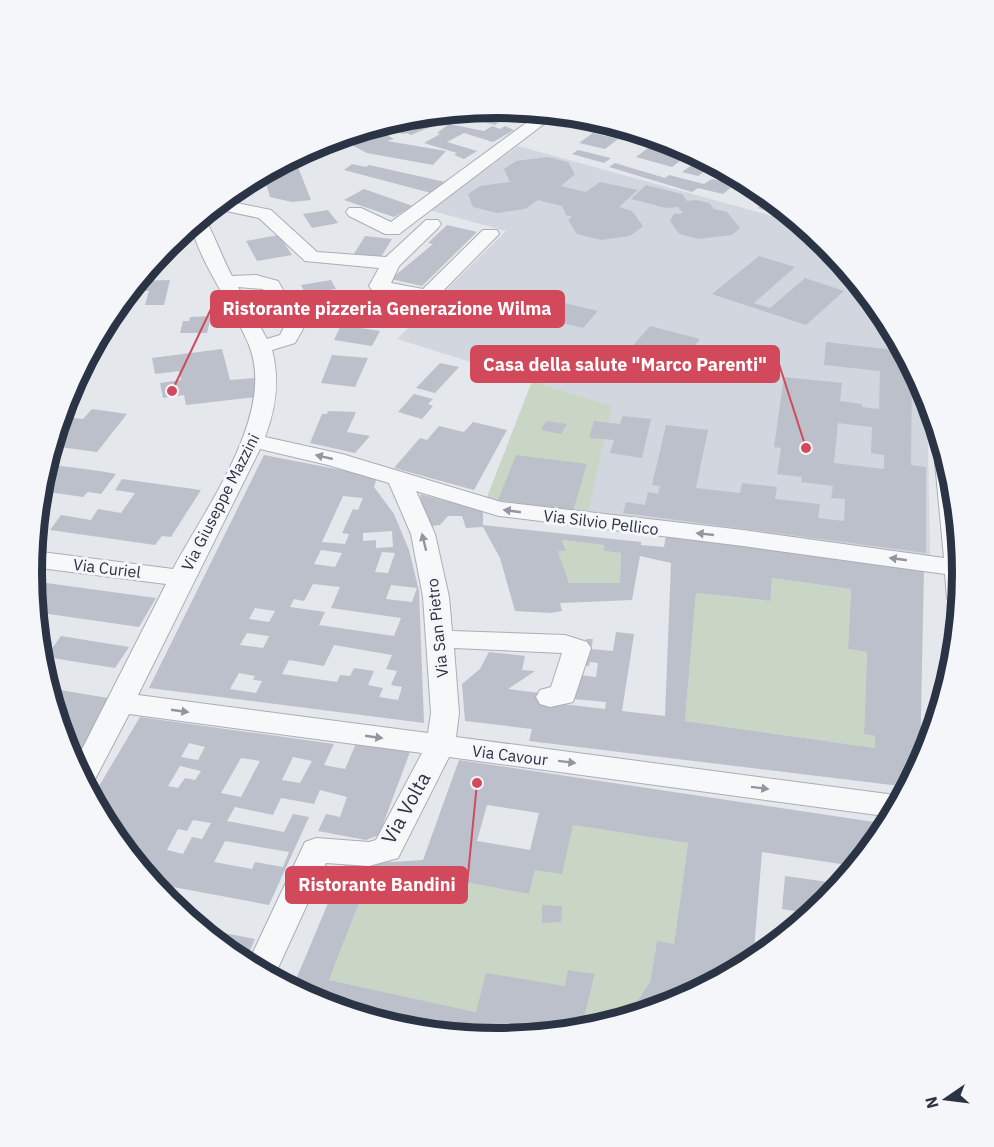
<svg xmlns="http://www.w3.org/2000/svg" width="994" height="1147" font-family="'IBM Plex Sans',sans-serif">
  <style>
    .built { fill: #d2d6de }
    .green { fill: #c9d6c5 }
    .building { fill: #bbc0ca; fill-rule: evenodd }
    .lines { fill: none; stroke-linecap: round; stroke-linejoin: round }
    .street-casing { stroke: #a9aeb7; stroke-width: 2 }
    .street { fill: #f7f8fa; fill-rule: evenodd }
    .oneway { fill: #9196a0 }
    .labels { text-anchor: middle; stroke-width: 6; stroke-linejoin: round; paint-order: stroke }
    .street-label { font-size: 16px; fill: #2b3445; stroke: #f4f6f9 }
    .near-street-label { font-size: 20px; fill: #2b3445; stroke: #f4f6f9 }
    .rim { fill: none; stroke: #2b3445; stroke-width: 8 }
    .leader { fill: none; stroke: #d1495b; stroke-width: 2 }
    .callout-dot { fill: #d1495b; stroke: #f4f6f9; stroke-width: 2 }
    .callout { fill: #d1495b; stroke: #d1495b; stroke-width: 2 }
    .callout-label { font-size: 18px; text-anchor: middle; font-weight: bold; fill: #fff }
  </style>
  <rect width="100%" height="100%" fill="#e4e7ec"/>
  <!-- built -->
  <path class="built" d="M518 146 801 224 826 245 884 315 927 396 930 556 584 516 612 406 397 339 506 231 429 210Z"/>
  <!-- green -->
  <path class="green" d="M532 381 612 406 586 521 484 505Z
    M562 540 604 545V551L621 553 620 583H569L558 551 566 550Z
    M772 578 851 589 848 649 867 652 864 734 875 736V748L685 721 696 593 769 601Z
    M573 825 688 843 674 944 657 942 650 982 625 1019 581 1031 595 975 565 986 476 1012 329 980 366 885 414 892 420 874 529 894 535 870Z"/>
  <!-- building -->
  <path class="building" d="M500 108 523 111H532L523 117 497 110Z
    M456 112 431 121 422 115Z
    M477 112 504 119 495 125 473 119 477 117 472 115Z
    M417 119 430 127 411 135 407 133 402 134 390 126Z
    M449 124 484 131 492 126 500 129 505 126 514 130 493 142 464 133 447 142 477 151 464 159 454 155 457 153 424 143 440 134 437 133Z
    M372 127 394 139 387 141 446 151 433 165 367 153 339 138Z
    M593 133 618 139 605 149 579 143Z
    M648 148 676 154 674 155 684 158 672 167 636 157Z
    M578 150 611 158 604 163 572 154Z
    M548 157 568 162 575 174 561 186 586 192 600 182 638 190 619 207 632 211 643 226 630 236 601 240 577 234 568 220 572 217 566 215 562 206 538 200 525 209 497 213 473 207 468 194 480 186 510 182 504 169 516 161Z
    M702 158 720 168 713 173 705 171 698 176 682 172Z
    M615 163 665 178 669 175 704 184 712 179 722 181 726 178 739 181 723 194 698 188 692 192 609 167Z
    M352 164 366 167 369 165 445 182 431 193 344 170Z
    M289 167H298L311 200 292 202 270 197 266 183Z
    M646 185 682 194 687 201 696 200 709 203 714 209 727 212 740 228 732 235 698 239 679 234 670 221 674 214 683 213 678 207 666 208 631 199Z
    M364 189 413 206 394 217 344 200Z
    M770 198 779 206 775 209 780 211 777 214 758 208Z
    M328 210 338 223 312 228 303 214Z
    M447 225 477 232 422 286 391 279 433 244 428 243Z
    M279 235 292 255 257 261 246 241Z
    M365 236 392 239 381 257 354 254Z
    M759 256 795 267 754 303 770 308 805 278 844 291 806 325 712 294Z
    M170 280 164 305H145L149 291H129L138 281Z
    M331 280 336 289 330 290 338 305 313 309 301 285Z
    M561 302 598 311 583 328 545 319Z
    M211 316 207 333H180L183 321H189L190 317Z
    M341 325 380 331 372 346 334 340Z
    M650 326 700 339 680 364 629 350Z
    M826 342 903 351 912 368 911 465 926 467V553L623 513 626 502 645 505 648 492 658 494 660 486 652 485 666 425 708 430 696 488 740 493 742 483 777 487 775 499 820 504 818 518 844 521 845 499 831 498 833 486 801 482 802 477 777 474 781 448 774 447 784 377 842 383 840 401 862 404V407L879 409 880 371 824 365ZM838 423 872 427 871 453 884 455V469L834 463Z
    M222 349 230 380 255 378 256 397 186 405 184 395 163 398 160 383 181 380 179 371 155 374 152 358Z
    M332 355 368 358 355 387 321 383Z
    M440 363 459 367 435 393 416 388Z
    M414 394 433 399 428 404 433 406 422 419 398 412Z
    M92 409 127 414 97 452 52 446 59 422 65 417 83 419Z
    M328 411 356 412 347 432 370 436 355 453 310 443 322 414H327Z
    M623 416 651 419 642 458 610 453 614 440 589 438 594 421 620 424Z
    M546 421 567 424 561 434 541 430Z
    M473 422 507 430 474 490 394 468 420 438 427 440 439 426 464 432Z
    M264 455 377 477 374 487 394 514 409 550 419 591 424 723 149 688ZM343 496 363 498 358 510 353 509 342 533 349 534 345 544 322 542ZM392 531 393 547 376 548V540L363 541V533ZM321 550 342 553 335 567 314 564ZM382 552 395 553 388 573 375 572ZM313 584 340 587 331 608 401 618 394 636 319 625 325 612 290 607 294 599 304 601ZM391 585 417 588 412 602 386 599ZM255 608 275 611 269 622 249 619ZM247 633 269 636 263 648 240 645ZM334 645 392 655 386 669 397 671 391 685 402 687 398 700 379 697 383 688 368 685 374 671 354 668 350 676 340 675 337 682 282 674 289 660 324 666ZM239 673 255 676 253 680 262 681 256 693 230 689Z
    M516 455 587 464 573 511 498 500Z
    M46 464 100 471 116 474 101 494 88 492 83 497 42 491 46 487 40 486 41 482Z
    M122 479 201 490 171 537 162 536 155 545 50 530 61 515 91 520 98 509 121 513 135 493 115 490Z
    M420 494 483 511V525L641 542V545L664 547 666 535 924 568 920 764 908 787 529 741 532 729 465 721 462 684 480 669 489 652 525 656 522 670 535 671 508 689 539 693 537 701 605 709 606 702 574 699 579 675 596 677 598 663 590 662 589 666 581 665 586 639H593L591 649 613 651 616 632 634 634 622 711 665 716 671 563 640 556 632 600 560 603 562 611 551 613 515 611 500 558 483 527 466 528 462 516H448L440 525 425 527ZM562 540 604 545V551L621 553 620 583H569L558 551H566ZM772 578 851 589 848 649 867 652 864 734 875 736V748L685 721 696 593 770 601Z
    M32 581 90 589 156 598 139 627 35 612Z
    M61 636 129 647 115 668 46 657Z
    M48 688 114 699 74 764 67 751Z
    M140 717 334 744 324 765 345 769 358 739 410 752 379 835 366 840 318 831 326 814 340 817 347 797 320 790 314 804 281 798 273 815 235 807 227 821 284 832 293 814 309 817 269 905 152 883 110 832 92 798ZM189 743 205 747 198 760 181 757ZM293 757 312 761 300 783 282 780ZM241 758 260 761 241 797 221 793ZM180 766 201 771 195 780 185 778 178 788 168 786ZM193 820 211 823 202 839 192 837 183 854 167 850 178 829 187 831ZM225 841 289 852 283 867 255 862 252 869 214 862Z
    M459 760 888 824 846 878 847 865 762 852 753 962 708 986 693 983 691 995 675 1004 625 1019 650 982 657 941 674 944 688 843 573 825 562 874 535 870 529 894 420 874 415 892 366 885 329 980 476 1012 486 973 565 986 568 970 595 974 581 1031 497 1039 453 1035 331 1007 292 989 344 865 423 860ZM487 805 539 813 530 850 477 841Z
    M785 876 821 881 841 884 826 903 813 914 782 909Z
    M542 905 562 906 561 922 542 923Z
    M198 928 255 939 244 964 238 960Z"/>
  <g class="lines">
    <!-- street casing -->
    <g class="street-casing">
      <path id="street" d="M541 112 557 114 399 234H385L349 216 346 212 349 208H361L391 222Z
        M222 200 271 210 317 252 386 257 426 220H438L441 224 438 228 399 266 391 283 423 289 483 230H497L499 234 434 300 427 302 372 290 369 286 379 268 305 261 259 218 212 208Z
        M203 216C208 220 225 264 232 276L256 275 278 281 304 327 295 343 272 350C280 380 276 408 265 437L342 454 501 502 743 530 944 558 935 462 939 457 945 455C960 503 964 557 959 606L951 604 947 598 945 574 743 546 499 516 416 491 435 534 449 597 452 631 565 635 587 642 591 648 573 702 550 707 540 704 536 697 540 690 551 687 562 653 454 648 459 713 456 737 903 796 892 817 449 757 398 858 369 866 326 863 273 979 247 965 305 842 316 838 369 842 376 840 422 753 129 714 91 787 86 788 74 765 166 584 32 567 34 551 173 569C204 510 277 414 249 345 232 304 203 269 191 226ZM238 287 263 289 284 327 280 335 267 339ZM260 449 328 465 389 483 411 534 423 597 431 713 428 733 138 695Z"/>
    </g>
    <!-- street -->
    <use href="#street" class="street"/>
  </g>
  <!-- one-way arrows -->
  <defs><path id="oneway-solid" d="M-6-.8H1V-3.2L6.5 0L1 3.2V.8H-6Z" transform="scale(1.5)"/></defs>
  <g class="oneway">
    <use href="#oneway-solid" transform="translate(324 457) rotate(-167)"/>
    <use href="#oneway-solid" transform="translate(512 511) rotate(-172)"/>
    <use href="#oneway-solid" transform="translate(705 534) rotate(-174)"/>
    <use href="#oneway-solid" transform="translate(424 542) rotate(-104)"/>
    <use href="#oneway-solid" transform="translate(898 559) rotate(-172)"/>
    <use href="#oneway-solid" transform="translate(180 711) rotate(8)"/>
    <use href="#oneway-solid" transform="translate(374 737) rotate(8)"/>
    <use href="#oneway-solid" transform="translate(567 762) rotate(7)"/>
    <use href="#oneway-solid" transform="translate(760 788) rotate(7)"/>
  </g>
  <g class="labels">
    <!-- street labels -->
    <g class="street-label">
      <text transform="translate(220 502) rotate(-63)" y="6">Via Giuseppe Mazzini</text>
      <text transform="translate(601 522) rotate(7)" y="6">Via Silvio Pellico</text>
      <text transform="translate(107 568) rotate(7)" y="6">Via Curiel</text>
      <text transform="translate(437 628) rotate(-96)" y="6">Via San Pietro</text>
      <text transform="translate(510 755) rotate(7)" y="6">Via Cavour</text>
    </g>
    <!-- near-street labels -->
    <g class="near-street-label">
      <text transform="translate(406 808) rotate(-61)" y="7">Via Volta</text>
    </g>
  </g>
  <!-- crop -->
  <path d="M0 0H994V1147H0ZM42 573a455 455 0 1 1 910 0a455 455 0 1 1-910 0Z" fill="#f4f6f9" fill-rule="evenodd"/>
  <path class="rim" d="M42 573a455 455 0 1 1 910 0a455 455 0 1 1-910 0Z"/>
  <!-- callouts -->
  <path class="leader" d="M172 391L211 309M806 448L779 364M477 783L467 885"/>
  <g class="callout-dot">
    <circle cx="172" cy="391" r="6"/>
    <circle cx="806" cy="448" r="6"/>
    <circle cx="477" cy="783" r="6"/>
  </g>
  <g class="callout">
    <rect x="211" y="291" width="353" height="36" rx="6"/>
    <rect x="471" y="346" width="308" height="36" rx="6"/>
    <rect x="286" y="867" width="181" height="36" rx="6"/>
  </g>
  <g class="callout-label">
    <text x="387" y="315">Ristorante pizzeria Generazione Wilma</text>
    <text x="625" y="371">Casa della salute "Marco Parenti"</text>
    <text x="377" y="891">Ristorante Bandini</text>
  </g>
  <!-- north arrow -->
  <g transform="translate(946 1099) rotate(256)" stroke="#f4f6f9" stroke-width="4.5" paint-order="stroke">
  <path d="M0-4.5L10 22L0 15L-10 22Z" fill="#2b3445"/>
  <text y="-9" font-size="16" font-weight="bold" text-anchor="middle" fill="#2b3445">N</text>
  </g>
</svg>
